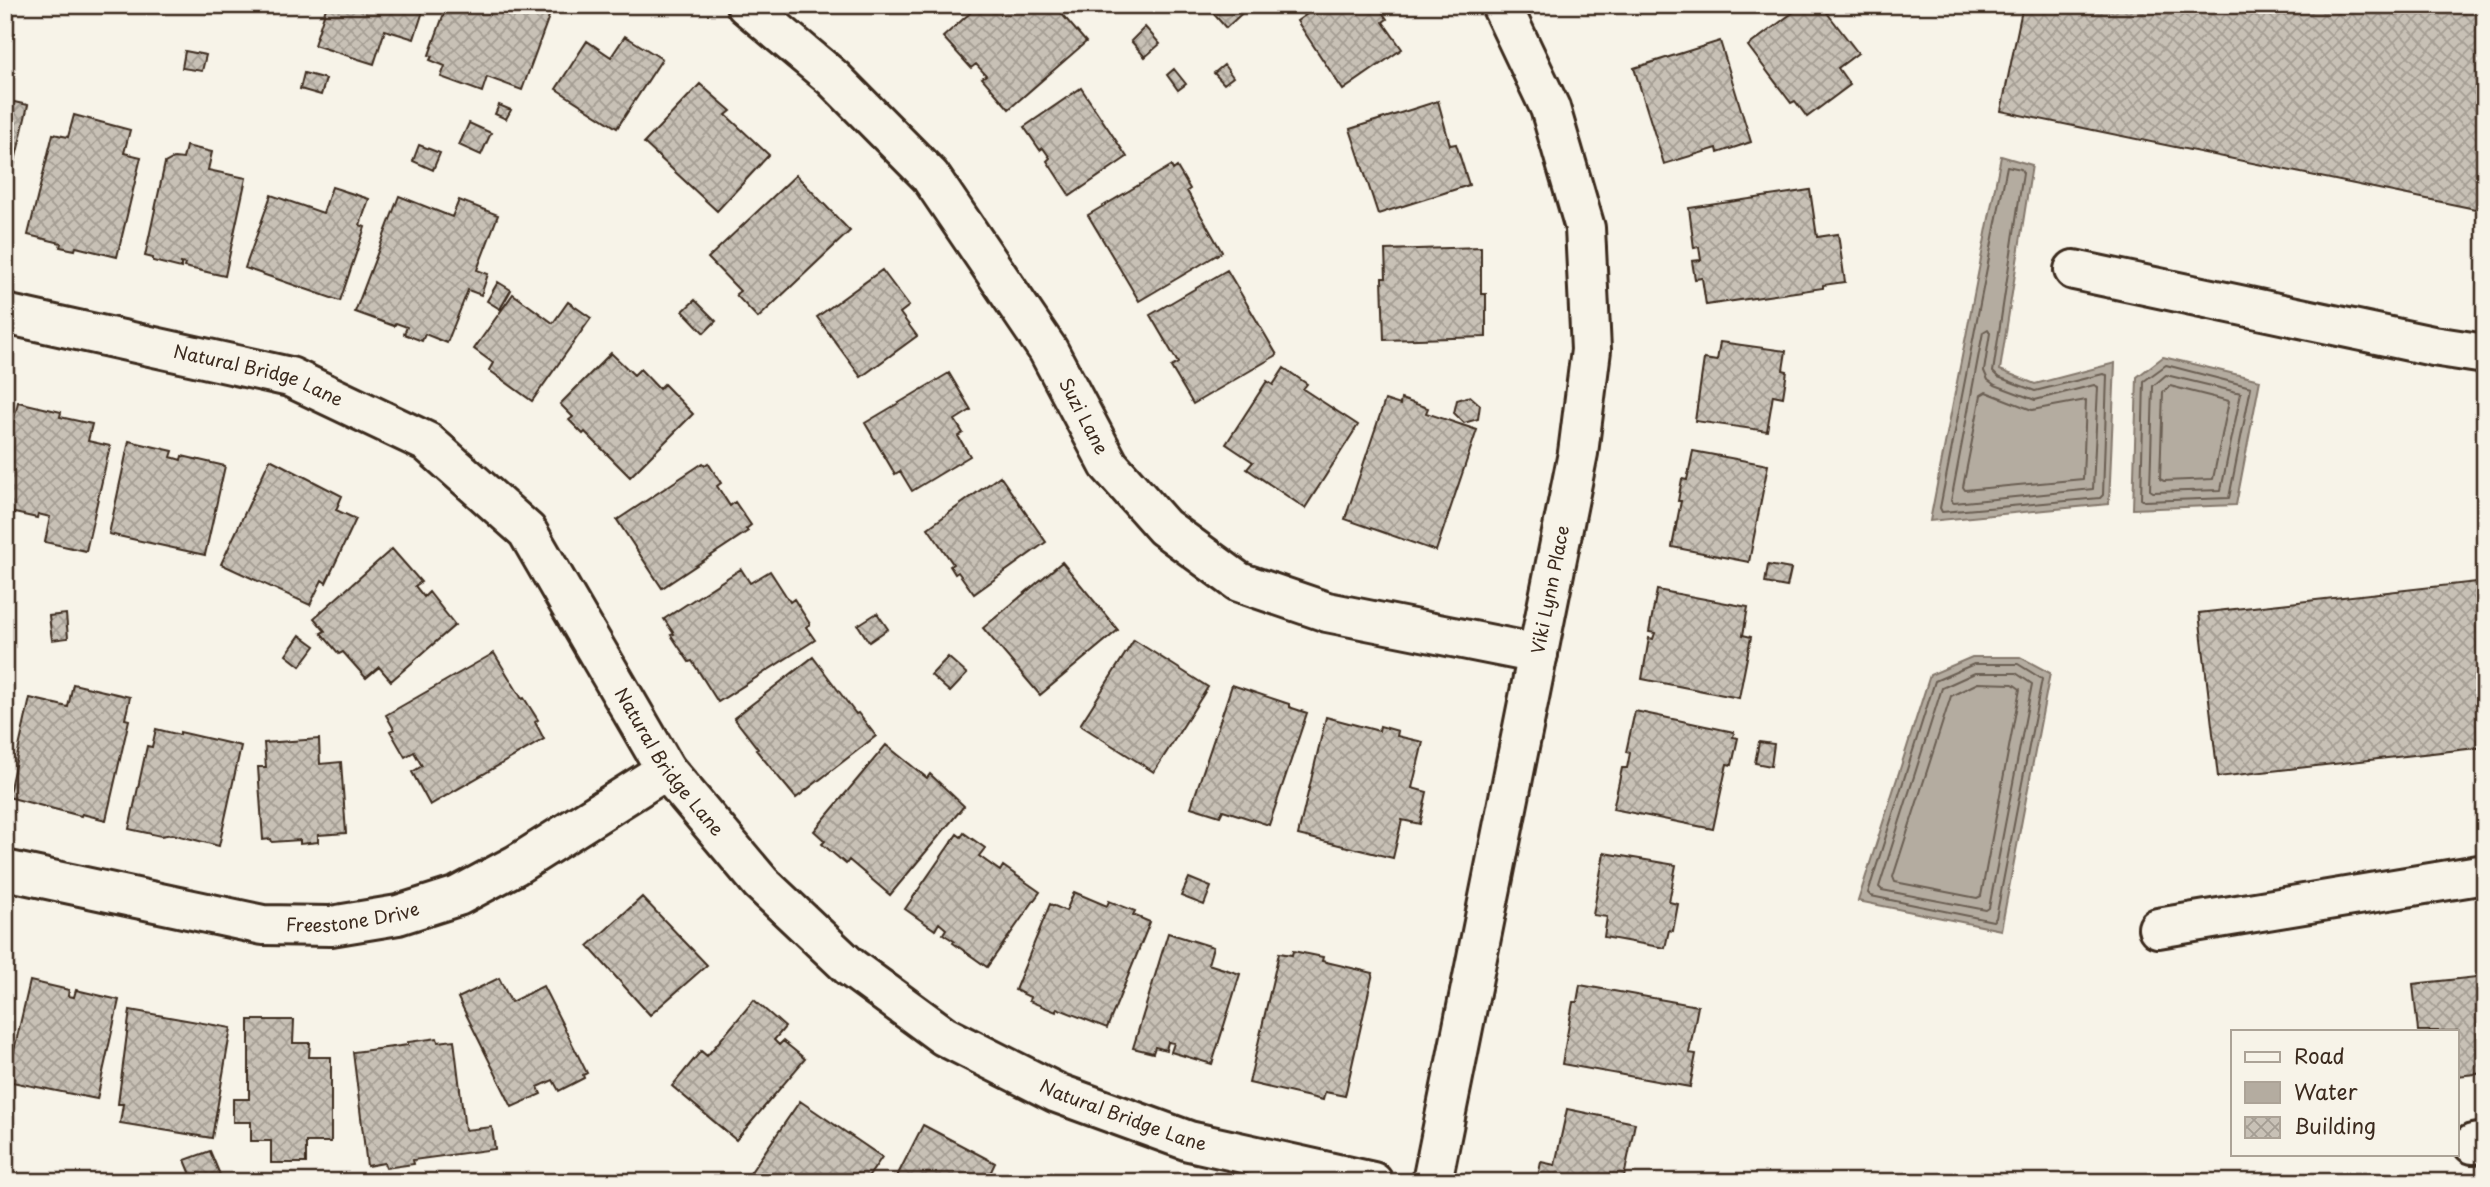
<svg xmlns="http://www.w3.org/2000/svg" width="2490" height="1187" font-family="'Playpen Sans',sans-serif">
  <style>
    .water { fill: #b4aca0; stroke: #84786c; stroke-width: 2 }
    .lines { fill: none; stroke-linecap: round; stroke-linejoin: round }
    .shore { stroke: #6b5e52; stroke-width: 2 }
    .building { fill: url(#building-cross-hatch); stroke: #3b2a1e; stroke-width: 2 }
    .minor-casing { stroke: #3b2a1e; stroke-width: 44 }
    .minor { stroke: #f7f3e8; stroke-width: 38 }
    .labels { text-anchor: middle; stroke-width: 5; stroke-linejoin: round; paint-order: stroke }
    .street-label { font-size: 18px; fill: #3b2a1e; stroke: #f7f3e8 }
  </style>
  <defs>
    <pattern id="building-cross-hatch" width="8" height="8" patternUnits="userSpaceOnUse" patternTransform="scale(1.75)"><rect width="8" height="8" fill="#c8c1b6"/><path d="M0 0l8 8M0 8l8-8" fill="none" stroke="#a49d93"/></pattern>
  </defs>
  <rect width="100%" height="100%" fill="#f7f3e8"/>
  <filter id="ink" filterUnits="userSpaceOnUse"><feTurbulence type="fractalNoise" baseFrequency=".0143" numOctaves="2"/><feDisplacementMap in="SourceGraphic" scale="14" xChannelSelector="R" yChannelSelector="G"/><feConvolveMatrix kernelMatrix="1 2 1 2 8 2 1 2 1" color-interpolation-filters="sRGB"/></filter>
  <g filter="url(#ink)">
    <!-- water -->
    <path class="water" d="M2001 156 2032 165 2000 370 2035 384 2115 363 2109 504 1930 521Z
      M2163 357 2260 380 2236 505 2133 509 2137 377Z
      M1972 657H2020L2050 673 2001 930 1858 901 1930 675Z"/>
    <g class="lines">
      <!-- shore -->
      <path class="shore" d="M2007 166 2021 169 2023 173 1993 372 1998 377 2035 391 2103 374 2107 375 2103 495 2100 498 1942 512 1940 508Z
        M1988 329 1990 333 1984 371 1988 380 1995 385 2035 400 2094 385 2098 387 2093 489 1954 503 1951 501 1983 332Z
        M2166 365 2251 387 2229 498 2144 501 2141 499 2144 381Z
        M2166 375 2241 393 2221 490 2153 492 2150 490 2153 386Z
        M2170 386 2229 401 2213 479 2164 481 2160 479 2163 392Z
        M1986 392 2032 410 2086 400 2083 479 1965 490 1963 487 1981 395Z
        M1974 664H2018L2042 679 1996 918 1993 921 1871 896 1868 893 1935 681Z
        M1975 673H2016L2032 684 1989 908 1986 910 1882 890 1879 887 1942 688Z
        M1978 683 2013 684 2020 689 1981 896 1977 898 1895 882 1893 877 1951 696Z"/>
    </g>
    <!-- building -->
    <path class="building" d="M327 5H425L414 39 385 30 374 64 314 45Z
      M447 5H545L552 8 522 90 487 77 482 92 441 77 445 66 430 60 432 56 429 55Z
      M979 5H1054L1086 42 1009 109 982 78 986 75 976 64 971 68 943 37Z
      M1206 5H1251L1226 28Z
      M1320 5H1377L1387 19 1383 22 1402 49 1343 90 1297 21Z
      M1803 5H1821L1858 53 1838 68 1850 85 1807 117 1795 101 1791 103 1748 46Z
      M2023 5H2485V211L2001 111Z
      M1145 27 1160 44 1145 57 1131 41Z
      M625 36 662 59 617 128 556 89 587 41 611 57Z
      M1720 41 1751 142 1718 153 1717 148 1664 164 1634 68Z
      M185 51 206 55 202 71 182 68Z
      M1224 65 1233 77 1224 84 1214 73Z
      M1174 69 1186 84 1178 90 1167 75Z
      M304 73 326 79 321 95 300 89Z
      M700 84 731 111 726 115 769 155 717 211 644 143Z
      M1081 88 1127 157 1070 196 1047 161 1050 158 1043 148 1040 150 1024 127Z
      M5 100 28 105 5 205Z
      M1438 101 1450 145 1456 144 1469 185 1378 214 1350 129Z
      M499 105 511 110 506 119 495 114Z
      M74 115 130 130 124 153 141 157 117 257 76 247 75 250 60 247 61 243 28 235 53 134 68 137Z
      M469 123 491 133 481 155 459 145Z
      M419 145 440 153 433 170 413 161Z
      M186 146 212 152 208 170 246 178 225 276 184 267 185 264 181 263V268L153 261V258L145 256 165 163 174 158 183 159Z
      M1171 166 1173 170 1177 167 1190 189 1187 191 1222 252 1139 301 1088 215Z
      M796 175 850 231 758 318 737 296 736 294 740 291 708 258Z
      M332 187 369 199 360 225 365 227 340 301 245 268 271 195 323 213Z
      M1810 190 1817 237 1838 234 1845 282 1823 285V288L1706 305 1702 278 1695 279 1692 261 1701 260 1699 247 1694 248 1689 208Z
      M399 196 452 217 459 200 498 215 477 270 488 274 481 295 468 290 447 343 425 334 422 341 404 334 407 327 396 323 394 326 355 312Z
      M1481 247V294H1486V337L1384 340 1382 278H1386L1385 250Z
      M882 270 909 306 900 313 917 336 861 377 817 317Z
      M1227 270 1277 355 1193 404 1171 367 1178 363 1150 315Z
      M498 282 511 290 500 309 487 301Z
      M513 294 553 323 568 302 591 318 532 401 489 370 493 363 474 349Z
      M695 300 716 321 704 333 683 311Z
      M1720 342 1786 351 1783 370 1787 371 1783 397 1773 395 1767 431 1695 421 1704 359 1717 361Z
      M611 353 634 375 640 369 659 389 664 384 693 414 630 477 585 432 583 434 569 420 573 417 560 404Z
      M1284 368 1307 384 1303 389 1358 425 1305 508 1247 469 1253 462 1226 444 1267 381 1273 385Z
      M949 373 971 410 955 420 963 433 958 436 970 456 912 491 900 471 895 474 865 423Z
      M1470 396 1480 405 1478 419 1464 423 1454 413 1457 400Z
      M1401 399 1428 408 1426 413 1477 430 1436 551 1345 519 1385 400 1400 405Z
      M18 402 61 412 60 417 92 424 88 441 110 446 86 551 45 542 50 517 38 514 37 518 10 512 11 508 5 507V459Z
      M129 441 173 451 171 457 181 460 182 456 225 466 205 555 109 534Z
      M1693 451 1768 465 1749 562 1672 547 1681 501H1678L1682 479 1687 480Z
      M270 459 342 496 336 510 356 519 326 583 322 580 310 605 221 564Z
      M703 463 705 465 708 463 721 483 717 486 730 506 735 502 751 525 746 529 748 531 662 588 617 520Z
      M1000 476 1046 542 974 594 958 572 955 574 950 566 953 564 928 528Z
      M392 549 421 582 415 586 424 597 429 592 455 625 391 681 379 667 366 678 343 652 339 654 321 633 325 631 314 618Z
      M1062 562 1118 630 1040 695 983 628Z
      M1768 565 1791 569 1787 587 1765 583Z
      M741 569 750 583 770 571 790 602 794 599 810 624 806 627 815 640 718 702 692 661 689 662 671 635 674 634 664 619Z
      M2485 581V747L2218 777 2199 613Z
      M1657 590 1748 607 1743 635 1751 637 1739 698 1642 679 1649 638 1653 639 1655 633 1649 632Z
      M877 613 888 629 869 642 858 625Z
      M66 614 68 638 52 640 49 616Z
      M300 635 315 646 300 666 286 655Z
      M1134 640 1208 687 1154 772 1080 725Z
      M494 653 522 699 524 698 538 720 535 722 544 739 430 805 412 772 422 766 414 752 405 757 390 731 394 729 386 715Z
      M813 657 856 714 858 713 876 736 796 798 756 750 758 749 734 718Z
      M948 657 967 674 950 692 931 675Z
      M73 684 130 697 125 719 129 720 106 820 82 814 81 816 8 797 30 698 68 707Z
      M1232 685 1289 704V707L1307 713 1269 825 1223 810 1220 816 1191 807Z
      M5 692 13 694 5 728Z
      M1635 711 1734 732 1733 737 1738 738 1732 765 1727 764 1713 829 1613 809 1622 768H1627L1630 753 1626 752Z
      M1326 717 1379 731 1380 726 1398 731 1397 736 1423 742 1412 788 1427 792 1420 824 1402 820 1393 858 1298 835Z
      M156 729 180 735V732L241 746 219 846 172 834 161 836 129 829 147 746 152 747Z
      M319 739 320 764 341 762 346 833 318 835V842L300 844V840L272 842 271 839 263 840 258 767H266L264 743Z
      M1759 742 1774 744 1771 766 1755 763Z
      M886 745 927 778 930 774 964 806 890 895 849 860 846 864 822 844 825 841 814 831Z
      M964 833 985 848 979 856 1000 871 1003 866 1040 892 987 967 953 943 954 941 943 934 946 929 939 923 935 930 905 909 957 834 961 837Z
      M1604 853 1676 865 1669 902 1678 904 1673 931 1669 930 1665 948 1604 937 1607 917 1593 915Z
      M1189 878 1211 887 1204 905 1181 896Z
      M1074 892 1107 906 1109 901 1135 911 1133 915 1150 922 1107 1028 1057 1008 1056 1012 1029 1001 1030 997 1015 990 1050 904 1066 911Z
      M642 897 707 965 650 1015 588 946Z
      M1168 933 1213 947 1208 964 1240 974 1212 1064 1171 1052 1174 1043 1168 1042 1166 1050 1155 1047 1153 1053 1133 1048Z
      M1293 951 1323 957 1322 961 1373 973 1345 1096 1325 1092 1323 1100 1249 1083 1279 953 1292 955Z
      M5 970 11 971 5 997Z
      M2485 976V1073L2457 1076V1031H2418L2413 984Z
      M499 978 511 1002 543 986 587 1073 583 1075 584 1078 559 1091 553 1080 538 1087 541 1094 512 1107 458 998Z
      M30 981 69 990 68 996 74 997 76 990 119 1000 97 1099 7 1081Z
      M1580 985 1698 1006 1689 1053 1696 1054 1690 1087 1562 1064 1573 1002H1577Z
      M754 1000 785 1027 774 1040 779 1045 783 1041 805 1059 736 1140 672 1086 701 1051 707 1056Z
      M130 1010 231 1028 212 1138 120 1123 123 1104H118Z
      M249 1020H294L293 1043H310L309 1057H331V1142H306V1163H271V1141H251V1122H233V1099H249Z
      M437 1038 438 1042 454 1040 465 1130 492 1127 495 1149 413 1160 414 1164 386 1168 384 1163 367 1166 353 1052 408 1045V1042Z
      M800 1101 882 1157 865 1182H744Z
      M1567 1109 1635 1123 1623 1182H1537L1541 1162 1555 1165Z
      M923 1125 995 1163 986 1182H894Z
      M210 1151 223 1182H194L185 1160Z
      M2485 1173V1182H2437L2436 1179Z
      M1025 1176 1043 1182H1023Z"/>
    <g class="lines">
      <!-- minor casing -->
      <g class="minor-casing">
        <g id="minor">
          <path id="s1" d="M746 5 833 78 930 176 1048 350 1109 465 1164 527 1239 582 1327 612 1538 654"/>
          <path d="M2074 270 2433 346 2485 354"/>
          <path id="s2" d="M5 314 290 377 427 442 527 531 666 770 761 883 850 967 944 1036 1057 1093 1189 1141 1373 1182"/>
          <path id="s3" d="M5 870 263 925 331 926 398 915 458 896 516 865 666 770"/>
          <path d="M2158 928 2485 874"/>
          <path d="M2473 1144 2485 1142"/>
          <path id="s4" d="M1432 1182 1578 453 1591 350 1585 228 1550 108 1501 5"/>
        </g>
      </g>
      <!-- minor -->
      <use href="#minor" class="minor"/>
    </g>
  </g>
  <g class="labels">
    <!-- street labels -->
    <g class="street-label">
      <text dy="6" stroke="none"><textPath href="#s2" startOffset="261">Natural Bridge Lane</textPath></text>
      <text dy="6" stroke="none"><textPath href="#s1" startOffset="537">Suzi Lane</textPath></text>
      <text dy="6" stroke="none"><textPath href="#s4" startOffset="604">Viki Lynn Place</textPath></text>
      <text dy="6" stroke="none"><textPath href="#s2" startOffset="849">Natural Bridge Lane</textPath></text>
      <text dy="6" stroke="none"><textPath href="#s3" startOffset="354">Freestone Drive</textPath></text>
      <text dy="6" stroke="none"><textPath href="#s2" startOffset="1437">Natural Bridge Lane</textPath></text>
    </g>
  </g>
  <!-- margin -->
  <rect width="2490" height="1187" fill="none" stroke="#f7f3e8" stroke-width="28"/>
  <rect x="14" y="14" width="2462" height="1159" fill="none" stroke="#3b2a1e" stroke-width="2.5" filter="url(#ink)"/>
  <!-- legend -->
  <rect x="2231" y="1030" width="228" height="126" fill="#f7f3e8" stroke="#aca397" stroke-width="2"/>
  <rect x="2245" y="1052" width="35" height="10" fill="#f7f3e8" stroke="#aca397" stroke-width="2"/>
  <text x="2294" y="1064" font-size="21" fill="#3b2a1e">Road</text>
  <rect x="2245" y="1082" width="35" height="21" fill="#b4aca0" stroke="#aca397" stroke-width="2"/>
  <text x="2294" y="1100" font-size="21" fill="#3b2a1e">Water</text>
  <rect x="2245" y="1117" width="35" height="21" fill="url(#building-cross-hatch)" stroke="#aca397" stroke-width="2"/>
  <text x="2294" y="1134" font-size="21" fill="#3b2a1e">Building</text>
</svg>
